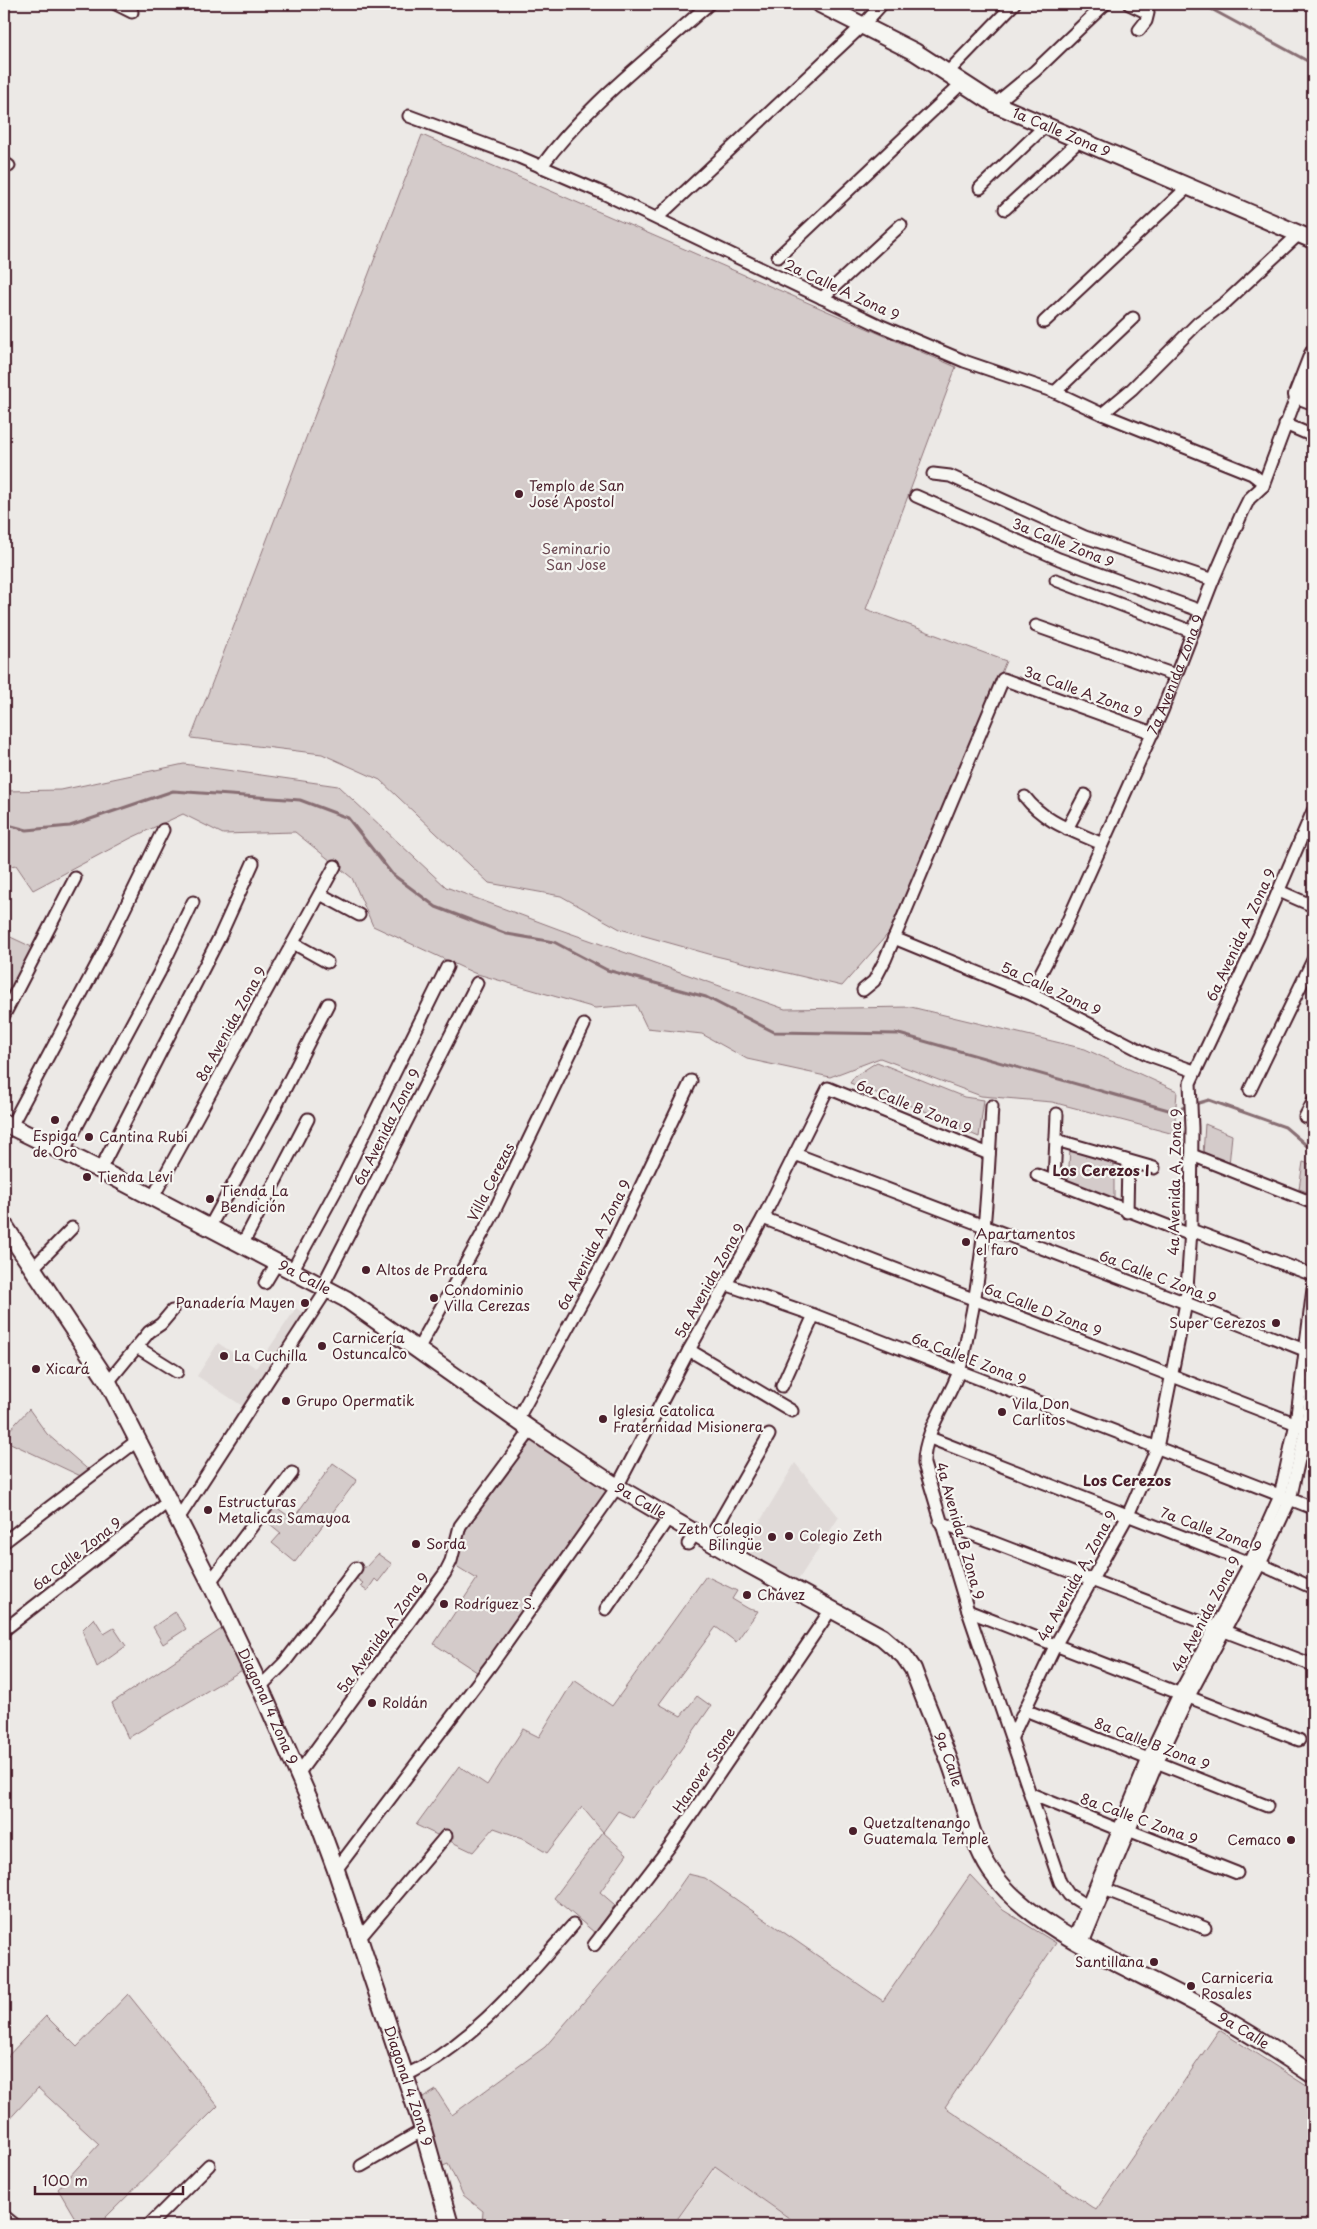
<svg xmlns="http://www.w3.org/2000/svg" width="1317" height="2229" font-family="'Playpen Sans',sans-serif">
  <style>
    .built { fill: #e0dad8 }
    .green { fill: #d4cbca; stroke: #8f757a }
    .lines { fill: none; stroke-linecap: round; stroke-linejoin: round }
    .stream { stroke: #886e73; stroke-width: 3 }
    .street-casing { stroke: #4a1f2b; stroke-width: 15 }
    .secondary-casing { stroke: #4a1f2b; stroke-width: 20 }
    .street { stroke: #f6f6f2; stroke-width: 11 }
    .secondary { stroke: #f6f6f2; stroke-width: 16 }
    .poi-dot { fill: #4a1f2b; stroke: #f6f6f2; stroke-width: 2 }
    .labels { text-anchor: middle; stroke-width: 4.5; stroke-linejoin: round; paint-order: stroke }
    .street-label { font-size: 14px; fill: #4a1f2b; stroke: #f6f6f2 }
    .poi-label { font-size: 14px; fill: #4a1f2b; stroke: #f6f6f2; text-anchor: start }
    .park-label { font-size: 14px; fill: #6c4a53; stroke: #f6f6f2 }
    .neighbourhood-label { font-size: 15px; font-weight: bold; fill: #4a1f2b; stroke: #f6f6f2 }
  </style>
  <rect width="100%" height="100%" fill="#ece9e6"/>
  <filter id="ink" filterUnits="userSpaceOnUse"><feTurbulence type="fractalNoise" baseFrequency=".02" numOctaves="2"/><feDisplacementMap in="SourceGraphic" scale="10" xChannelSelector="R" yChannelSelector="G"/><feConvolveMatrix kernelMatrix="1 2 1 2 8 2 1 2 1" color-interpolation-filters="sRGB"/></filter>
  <g filter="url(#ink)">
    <!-- built -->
    <path class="built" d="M296 1308 305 1314 244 1407 197 1376 218 1343 256 1368Z
      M795 1463 839 1517 795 1585 740 1555Z
      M717 2166 798 2225H674Z"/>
    <!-- green -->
    <path class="green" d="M422 135 956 367 866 609 1006 661 894 927 842 986 716 956 620 929 561 896 489 883 380 780 322 754 191 738Z
      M184 764 338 786 446 887 561 930 785 1009 911 1007 1085 1049 1177 1091 1174 1134 1052 1102 981 1096 880 1058 830 1077 747 1059 702 1034 647 1028 636 1005 595 1008 474 973 373 926 352 878 295 832 223 834 183 814 131 838 33 890 16 865 4 867V791L61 790Z
      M4 934 34 948 4 1005Z
      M877 1062 964 1097 984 1100 979 1137 960 1129 961 1121 935 1115 850 1083 855 1076Z
      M1205 1124 1232 1135 1229 1165 1203 1155Z
      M1070 1149 1114 1164V1200L1068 1183Z
      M1303 1162 1313 1165V1194L1299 1189Z
      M29 1409 47 1434 93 1474 87 1479 4 1440V1436Z
      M531 1436 612 1488 480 1674 434 1644 477 1579 453 1564 461 1530Z
      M333 1463 357 1480 295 1562 272 1543 281 1533 260 1516 270 1503 293 1519Z
      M378 1554 392 1564 378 1582 375 1579 367 1591 360 1586 363 1583 350 1574 356 1568 366 1567Z
      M706 1576 737 1591 732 1599 749 1609 758 1611 736 1642 716 1627 659 1704 681 1716 697 1696 711 1706 633 1818 618 1811 603 1832 627 1854 600 1892 615 1905 595 1933 554 1898 603 1832 582 1807 547 1853 522 1838 494 1828 473 1852 416 1825 459 1766 487 1785 523 1729 539 1737 574 1680 612 1706Z
      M175 1612 186 1629 163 1644 153 1627Z
      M94 1618 104 1634 114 1628 126 1646 97 1667 82 1630Z
      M223 1628 244 1669 128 1738 112 1703Z
      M688 1874 705 1878 883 2001 970 1875 1003 1910 1056 1943 945 2107 1096 2210 1219 2030 1313 2090V2225H799L715 2166 673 2225H482L483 2211 463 2195 448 2164 438 2168 418 2101 436 2090 452 2115 545 2047 663 1910Z
      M128 1994 218 2106 98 2225H79L58 2189 99 2144 38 2088 4 2125V2060L46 2016 77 2047Z"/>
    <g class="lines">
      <!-- stream -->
      <path class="stream" d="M1202 4 1313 64
        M4 824 27 830 70 826 173 791 300 800 348 818 392 874 436 907 507 934 554 942 607 970 706 997 774 1032 899 1034 1172 1111 1189 1106
        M1195 1104 1209 1100 1285 1127 1313 1151"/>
      <!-- street casing -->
      <g class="street-casing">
        <g id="street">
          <path d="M116 4 132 12"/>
          <path d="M1129 4 1148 13 1146 21 1139 30"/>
          <path d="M947 73 1014 4"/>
          <path d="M995 104 1035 71 1105 4"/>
          <path d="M409 116 519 157 605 194 879 325 964 361 1055 392 1102 414 1252 474 1261 481 1263 486"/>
          <path d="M4 163 9 166"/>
          <path d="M541 167C586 105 652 56 709 4"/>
          <path d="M980 188 1046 125"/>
          <path d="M1005 209 1080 140"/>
          <path d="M657 218 863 25 882 4"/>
          <path d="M778 257 962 83"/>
          <path d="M822 298 901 225"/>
          <path d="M1044 322 1189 186"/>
          <path d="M1055 392 1133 318"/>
          <path d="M1102 414 1132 389 1198 323 1226 302 1299 234"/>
          <path d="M1285 424 1313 436"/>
          <path d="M933 474 950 476 1085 537 1213 580"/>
          <path d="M916 496 1059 559 1201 611"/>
          <path d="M1056 580 1193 632"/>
          <path d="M1036 626 1175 675"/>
          <path d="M1025 797C1045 823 1074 831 1102 844"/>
          <path d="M1067 829 1085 795"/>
          <path d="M1279 891 1313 906"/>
          <path d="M320 894 359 915"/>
          <path d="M894 938 1033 995 1149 1055 1194 1071"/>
          <path d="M293 943 327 962"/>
          <path d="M863 990 874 981 885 960 1003 679 1153 733"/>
          <path id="s1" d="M1033 995 1037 980 1065 927 1162 711 1213 580 1242 513 1249 499 1263 486 1297 395"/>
          <path d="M4 1015 75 878"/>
          <path d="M1250 1090 1313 960"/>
          <path d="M992 1106C988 1180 985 1254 969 1327 966 1341 964 1357 959 1371 949 1400 923 1433 924 1464L968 1611 1060 1882 1069 1895 1095 1911"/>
          <path d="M1305 1117 1313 1102"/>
          <path d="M11 1126 104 951 163 830"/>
          <path d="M1056 1140 1154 1168"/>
          <path d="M63 1152 159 973 193 902"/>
          <path d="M795 1154 1186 1303 1312 1353"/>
          <path d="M1192 1155 1313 1203"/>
          <path d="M100 1170 220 936 253 863"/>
          <path d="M1037 1175 1191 1235"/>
          <path d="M1054 1182 1057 1114"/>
          <path d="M153 1197 335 866"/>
          <path d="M1127 1212 1128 1162"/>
          <path d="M763 1218 1302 1426"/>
          <path d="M209 1228 271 1116 328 1004"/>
          <path d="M1191 1230 1313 1275"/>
          <path d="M242 1245 308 1119"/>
          <path d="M33 1268 72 1228"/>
          <path d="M292 1271 341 1181 447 967"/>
          <path d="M265 1283 277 1263"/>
          <path d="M725 1284 814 1315 1313 1508"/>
          <path d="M323 1285 477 983"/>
          <path d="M137 1347 177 1372"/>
          <path d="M418 1349 490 1220 584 1025"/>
          <path d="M689 1350 792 1411"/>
          <path d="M108 1382 149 1332 161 1324 172 1311"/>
          <path d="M782 1386 814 1315"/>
          <path d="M517 1420 612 1247 691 1081"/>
          <path d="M930 1438 1250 1563 1260 1564 1313 1588"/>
          <path d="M178 1519 328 1288"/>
          <path d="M940 1522 1313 1665"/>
          <path d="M709 1540 769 1435"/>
          <path d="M4 1542 138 1440"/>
          <path d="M688 1544 696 1532"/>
          <path d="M210 1582 292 1473"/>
          <path d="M606 1609 669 1517"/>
          <path d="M968 1611 1299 1740"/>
          <path d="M4 1630 169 1501"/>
          <path d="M260 1687 284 1663 356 1568"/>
          <path d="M1025 1710 1267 1806"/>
          <path d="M1012 1737 1056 1644 1128 1515 1157 1448 1186 1303 1191 1230 1192 1128 1190 1083 1259 936 1313 811"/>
          <path d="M298 1774 445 1573 451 1561 460 1526 531 1430"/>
          <path d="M1031 1794 1117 1829 1128 1830 1237 1873"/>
          <path d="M336 1870 491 1665 617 1487 689 1350 763 1218 828 1088 989 1154"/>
          <path d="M1104 1889 1205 1928"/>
          <path d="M1074 1938 1148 1759 1180 1692 1250 1563 1280 1496 1296 1423 1313 1289"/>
          <path d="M358 1940 446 1836"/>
          <path d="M1083 1943 1158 1761 1189 1696 1260 1564 1290 1500 1306 1428 1313 1376"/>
          <path d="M594 1945 670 1846 832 1608"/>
          <path d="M404 2076C472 2045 524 1980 573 1925"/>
          <path d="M361 2166 423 2130"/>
          <path d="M4 2216 15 2225"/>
          <path d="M149 2225 209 2165"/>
        </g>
      </g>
      <!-- secondary casing -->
      <g class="secondary-casing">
        <g id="secondary">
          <path id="s2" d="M820 4 915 52 995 104 1313 240"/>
          <path d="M1313 354 1297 395 1313 401"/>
          <path id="s3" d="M4 1123 100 1170 346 1299 531 1430 617 1487 748 1564 882 1637 904 1656 913 1669C925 1702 940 1735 952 1768 964 1802 971 1841 991 1871 1030 1929 1129 1967 1190 2000 1232 2022 1273 2048 1313 2075"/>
          <path id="s4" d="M4 1225 108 1382 210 1582 260 1687 313 1808 336 1870 421 2123 450 2225"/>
        </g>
      </g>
      <!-- street -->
      <use href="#street" class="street"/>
      <!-- secondary -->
      <use href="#secondary" class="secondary"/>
    </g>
  </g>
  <!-- markers -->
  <g class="poi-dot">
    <circle cx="519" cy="494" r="5"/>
    <circle cx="55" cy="1120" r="5"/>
    <circle cx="89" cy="1137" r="5"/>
    <circle cx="87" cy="1177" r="5"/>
    <circle cx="210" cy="1199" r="5"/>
    <circle cx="966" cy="1242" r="5"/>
    <circle cx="366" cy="1270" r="5"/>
    <circle cx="434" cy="1298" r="5"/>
    <circle cx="305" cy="1303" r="5"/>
    <circle cx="1276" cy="1323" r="5"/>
    <circle cx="322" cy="1346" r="5"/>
    <circle cx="224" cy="1356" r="5"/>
    <circle cx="36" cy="1369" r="5"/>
    <circle cx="286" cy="1401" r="5"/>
    <circle cx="1002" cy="1412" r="5"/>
    <circle cx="603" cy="1419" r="5"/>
    <circle cx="208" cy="1510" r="5"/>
    <circle cx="789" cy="1536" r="5"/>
    <circle cx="772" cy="1537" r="5"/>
    <circle cx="416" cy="1544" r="5"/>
    <circle cx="747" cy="1595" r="5"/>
    <circle cx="444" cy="1604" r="5"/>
    <circle cx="372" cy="1703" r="5"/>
    <circle cx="853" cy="1831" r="5"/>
    <circle cx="1291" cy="1840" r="5"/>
    <circle cx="1154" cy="1962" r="5"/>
    <circle cx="1191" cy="1986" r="5"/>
  </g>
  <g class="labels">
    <!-- street labels -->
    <g class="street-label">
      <text dy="5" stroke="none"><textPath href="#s2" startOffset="274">1a Calle Zona 9</textPath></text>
      <text transform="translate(842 290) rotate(25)" y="5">2a Calle A Zona 9</text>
      <text transform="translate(1063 543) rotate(22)" y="5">3a Calle Zona 9</text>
      <text dy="5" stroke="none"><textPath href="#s1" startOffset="351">7a Avenida Zona 9</textPath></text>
      <text transform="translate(1083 692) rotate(20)" y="5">3a Calle A Zona 9</text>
      <text transform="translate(1241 935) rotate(-65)" y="5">6a Avenida A Zona 9</text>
      <text transform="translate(1051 989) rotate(25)" y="5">5a Calle Zona 9</text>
      <text transform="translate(231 1024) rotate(-61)" y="5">8a Avenida Zona 9</text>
      <text transform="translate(914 1107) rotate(22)" y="5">6a Calle B Zona 9</text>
      <text transform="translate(387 1127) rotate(-63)" y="5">6a Avenida Zona 9</text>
      <text transform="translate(491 1182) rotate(-63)" y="5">Villa Cerezas</text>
      <text transform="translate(1175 1182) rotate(-89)" y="5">4a Avenida A, Zona 9</text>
      <text transform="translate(594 1245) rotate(-63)" y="5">6a Avenida A Zona 9</text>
      <text dy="5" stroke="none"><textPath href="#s3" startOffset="338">9a Calle</textPath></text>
      <text transform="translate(1158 1277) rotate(21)" y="5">6a Calle C Zona 9</text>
      <text transform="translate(710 1281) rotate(-61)" y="5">5a Avenida Zona 9</text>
      <text transform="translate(1043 1310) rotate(21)" y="5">6a Calle D Zona 9</text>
      <text transform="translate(969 1359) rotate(21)" y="5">6a Calle E Zona 9</text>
      <text dy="5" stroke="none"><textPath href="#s3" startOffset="742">9a Calle</textPath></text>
      <text transform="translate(1211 1530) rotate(20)" y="5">7a Calle Zona 9</text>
      <text transform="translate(960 1531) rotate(74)" y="5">4a Avenida B Zona 9</text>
      <text transform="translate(77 1554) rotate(-38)" y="5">6a Calle Zona 9</text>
      <text transform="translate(1077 1576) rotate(-61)" y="5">4a Avenida A, Zona 9</text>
      <text transform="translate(1206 1614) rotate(-62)" y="5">4a Avenida Zona 9</text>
      <text transform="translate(383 1633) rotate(-54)" y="5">5a Avenida A Zona 9</text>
      <text dy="5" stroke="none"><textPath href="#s4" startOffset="550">Diagonal 4 Zona 9</textPath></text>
      <text transform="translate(1152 1744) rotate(21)" y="5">8a Calle B Zona 9</text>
      <text dy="5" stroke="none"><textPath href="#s3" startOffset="1161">9a Calle</textPath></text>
      <text transform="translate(704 1770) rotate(-56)" y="5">Hanover Stone</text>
      <text transform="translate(1139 1819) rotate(20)" y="5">8a Calle C Zona 9</text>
      <text dy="5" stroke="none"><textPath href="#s3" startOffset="1582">9a Calle</textPath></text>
      <text dy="5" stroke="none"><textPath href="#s4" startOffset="955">Diagonal 4 Zona 9</textPath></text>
    </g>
    <!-- poi labels -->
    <g class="poi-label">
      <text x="529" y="491">Templo de San<tspan x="529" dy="16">José Apostol</tspan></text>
      <text x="55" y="1141" text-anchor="middle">Espiga<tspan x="55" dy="16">de Oro</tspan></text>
      <text x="99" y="1142">Cantina Rubi</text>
      <text x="97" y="1182">Tienda Levi</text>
      <text x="220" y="1196">Tienda La<tspan x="220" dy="16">Bendición</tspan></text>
      <text x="976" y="1239">Apartamentos<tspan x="976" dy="16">el faro</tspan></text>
      <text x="376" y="1275">Altos de Pradera</text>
      <text x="444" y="1295">Condominio<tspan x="444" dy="16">Villa Cerezas</tspan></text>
      <text x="295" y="1308" text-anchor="end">Panadería Mayen</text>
      <text x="1266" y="1328" text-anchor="end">Super Cerezos</text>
      <text x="332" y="1343">Carnicería<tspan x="332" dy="16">Ostuncalco</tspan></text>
      <text x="234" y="1361">La Cuchilla</text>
      <text x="46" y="1374">Xicará</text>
      <text x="296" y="1406">Grupo Opermatik</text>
      <text x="1012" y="1409">Vila Don<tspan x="1012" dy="16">Carlitos</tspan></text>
      <text x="613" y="1416">Iglesia Catolica<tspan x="613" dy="16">Fraternidad Misionera</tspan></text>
      <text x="218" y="1507">Estructuras<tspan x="218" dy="16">Metalicas Samayoa</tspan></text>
      <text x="762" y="1534" text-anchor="end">Zeth Colegio<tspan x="762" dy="16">Bilingüe</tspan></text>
      <text x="799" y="1541">Colegio Zeth</text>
      <text x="426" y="1549">Sorda</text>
      <text x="757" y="1600">Chávez</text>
      <text x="454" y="1609">Rodríguez S.</text>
      <text x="382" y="1708">Roldán</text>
      <text x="863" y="1828">Quetzaltenango<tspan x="863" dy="16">Guatemala Temple</tspan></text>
      <text x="1281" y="1845" text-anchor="end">Cemaco</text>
      <text x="1144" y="1967" text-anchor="end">Santillana</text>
      <text x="1201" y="1983">Carniceria<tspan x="1201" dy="16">Rosales</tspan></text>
    </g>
    <!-- park labels -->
    <g class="park-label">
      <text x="576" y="554">Seminario<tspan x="576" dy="16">San Jose</tspan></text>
    </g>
    <!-- neighbourhood labels -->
    <g class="neighbourhood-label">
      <text x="1101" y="1176">Los Cerezos I</text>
      <text x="1127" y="1486">Los Cerezos</text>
    </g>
  </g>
  <!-- margin -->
  <rect width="1317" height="2229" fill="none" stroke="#f6f6f2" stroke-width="20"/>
  <rect x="10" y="10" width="1297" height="2209" fill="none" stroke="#4a1f2b" stroke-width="2" filter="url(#ink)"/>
  <!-- scale -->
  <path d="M35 2186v8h148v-8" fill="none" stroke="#4a1f2b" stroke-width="2.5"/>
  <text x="42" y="2186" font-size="15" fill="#4a1f2b" stroke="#f6f6f2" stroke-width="4" paint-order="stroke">100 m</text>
</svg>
